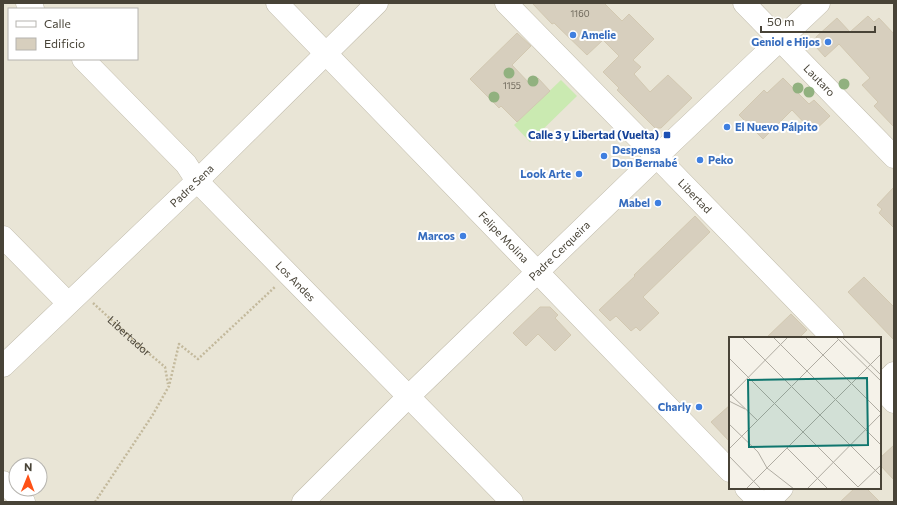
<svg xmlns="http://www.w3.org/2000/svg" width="897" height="505" font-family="Commissioner,sans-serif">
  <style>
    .residential { fill: #e9e5d6; fill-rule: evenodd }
    .green { fill: #caeab1 }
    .building { fill: #d7cfbe; stroke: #d2c8b1 }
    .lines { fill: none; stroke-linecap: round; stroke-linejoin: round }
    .minor-casing { stroke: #c0bbab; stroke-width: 23 }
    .path { stroke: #c3b99c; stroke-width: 2.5; stroke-dasharray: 2 2; stroke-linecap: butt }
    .minor { stroke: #fff; stroke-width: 22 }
    .tree { fill: #91b17f }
    .shop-dot { fill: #3f7fe0; stroke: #fff; stroke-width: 1.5 }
    .transit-dot { fill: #1a4fb4; stroke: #fff; stroke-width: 1.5 }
    .labels { text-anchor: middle; stroke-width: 4; stroke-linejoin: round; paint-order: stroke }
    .number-label { font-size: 9px; fill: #6c6659 }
    .shop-label { font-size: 11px; font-weight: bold; fill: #366cbe; stroke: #fff; text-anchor: end }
    .street-label { font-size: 11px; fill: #484337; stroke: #fff }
    .transit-label { font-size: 11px; font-weight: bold; fill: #164399; stroke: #fff; text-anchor: end }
    .inset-road { fill: none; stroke: #b0aca2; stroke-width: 1 }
    .view { fill: #0f766e; fill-opacity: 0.15; stroke: #0f766e; stroke-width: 2 }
    .inset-edge { fill: none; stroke: #484337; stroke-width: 2 }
  </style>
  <rect width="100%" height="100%" fill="#f5f2e9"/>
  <!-- residential -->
  <path class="residential" d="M3 3H894V502H3ZM9 9H137V59H9ZM730 338H880V488H730ZM16 465H40V489H16Z"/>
  <!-- green -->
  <path class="green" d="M561 80 577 96 530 142 514 125Z"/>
  <!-- building -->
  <path class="building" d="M532 3H604L622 21 629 14 654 39 633 60 641 67 634 74 650 92 668 75 692 98 661 128H655L617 90 619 88 603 72 619 56 603 40 587 55 554 23 552 24Z
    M868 16 874 22 879 18 894 34V127L874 106 878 102 862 85 870 78 839 44 825 57 816 47V37L837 18 850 32Z
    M517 33 531 46 512 65 531 85 538 78 550 91 517 122 501 106 499 108 470 79Z
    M783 78 809 104 814 100 830 116 813 132 792 110 763 139 739 115 764 90 767 93Z
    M894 187V228L879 213 882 209 877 205Z
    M695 216 710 232 643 297 659 313 640 331 636 327 631 331 616 316 610 321 599 310 635 276 634 275Z
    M864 277 894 307V340L848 292Z
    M540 307H550L558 315 555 318 571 335 555 351 538 334 526 346 513 333Z
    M791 314 807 330 799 338H766Z
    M730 405V442L711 422Z
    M894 445V480L880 465V458Z
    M855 488H866L880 502H840Z"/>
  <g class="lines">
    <!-- minor casing -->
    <g class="minor-casing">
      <g id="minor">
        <path d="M27 3 33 9"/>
        <path id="s2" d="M277 3 730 471"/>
        <path id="s3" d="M506 3 657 157 833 338"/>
        <path id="s4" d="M744 3 894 157"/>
        <path id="s5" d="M83 59 186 164 197 181 512 502"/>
        <path d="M3 237 68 303"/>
        <path id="s6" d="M3 366 197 181 377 3"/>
        <path d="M880 387 894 402"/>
        <path d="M880 387 894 373"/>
        <path d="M3 482 24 502"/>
        <path d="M746 488 760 502"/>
        <path id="s7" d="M303 502 408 397 673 141 819 3"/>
        <path d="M768 502 782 488"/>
      </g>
    </g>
    <!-- path -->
    <g class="path">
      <path id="s1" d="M93 303 140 346 165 367 168 384"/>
      <path d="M95 502 152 416 169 386 179 344 198 359 276 286"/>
    </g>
    <!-- minor -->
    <use href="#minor" class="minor"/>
  </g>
  <!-- trees -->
  <g class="tree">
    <circle cx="509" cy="73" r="5.5"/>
    <circle cx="533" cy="81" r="5.5"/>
    <circle cx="844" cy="84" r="5.5"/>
    <circle cx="798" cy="88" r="5.5"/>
    <circle cx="809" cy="92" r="5.5"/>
    <circle cx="494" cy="97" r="5.5"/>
  </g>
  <!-- markers -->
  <g class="shop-dot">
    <circle cx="573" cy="35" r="4"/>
    <circle cx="828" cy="42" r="4"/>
    <circle cx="727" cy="127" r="4"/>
    <circle cx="604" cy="156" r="4"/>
    <circle cx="700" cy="160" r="4"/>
    <circle cx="579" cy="174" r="4"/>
    <circle cx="658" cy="203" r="4"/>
    <circle cx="463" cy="236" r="4"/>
    <circle cx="699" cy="407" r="4"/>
  </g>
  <rect class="transit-dot" x="663" y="131" width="8" height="8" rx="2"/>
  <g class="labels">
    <!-- number labels -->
    <g class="number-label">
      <text x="580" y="17">1160</text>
      <text x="512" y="89">1155</text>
    </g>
    <!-- shop labels -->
    <g class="shop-label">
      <text x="581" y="39" text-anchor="start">Amelie</text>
      <text x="820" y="46">Geniol e Hijos</text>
      <text x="735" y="131" text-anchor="start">El Nuevo Pálpito</text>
      <text x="612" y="154" text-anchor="start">Despensa<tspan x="612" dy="13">Don Bernabé</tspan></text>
      <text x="708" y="164" text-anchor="start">Peko</text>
      <text x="571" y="178">Look Arte</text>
      <text x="650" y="207">Mabel</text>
      <text x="455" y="240">Marcos</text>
      <text x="691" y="411">Charly</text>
    </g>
    <!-- street labels -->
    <g class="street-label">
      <text dy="4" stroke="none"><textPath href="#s4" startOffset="108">Lautaro</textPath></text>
      <text dy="4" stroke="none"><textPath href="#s6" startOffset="261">Padre Sena</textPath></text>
      <text dy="4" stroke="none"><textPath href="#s3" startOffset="270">Libertad</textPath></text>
      <text dy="4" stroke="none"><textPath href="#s2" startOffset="326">Felipe Molina</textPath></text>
      <text dy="4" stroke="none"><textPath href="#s7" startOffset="359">Padre Cerqueira</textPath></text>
      <text dy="4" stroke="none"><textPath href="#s5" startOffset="308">Los Andes</textPath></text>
      <text dy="4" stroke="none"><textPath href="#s1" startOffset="49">Libertador</textPath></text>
    </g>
    <!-- transit labels -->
    <g class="transit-label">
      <text x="659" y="139">Calle 3 y Libertad (Vuelta)</text>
    </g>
  </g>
  <!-- overview -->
  <g transform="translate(729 337)">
    <rect width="152" height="152" fill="#f5f2e9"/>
    <path class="inset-road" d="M13 0 152 139M44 0 152 108M76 0 152 76M107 0 152 44M113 0 152 38M0 21 129 150M0 56 28 83M0 60 59 0M0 64 16 72M0 87 29 115 38 131 65 152M58 111 99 152M0 112 110 2M0 119 32 152M129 150 152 128M17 152 152 17M78 152 152 77"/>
    <path class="view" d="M138 41 139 108 20 110 19 43Z"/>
    <rect width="152" height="152" class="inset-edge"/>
  </g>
  <!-- border -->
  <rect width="897" height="505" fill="none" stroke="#484337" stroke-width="8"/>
  <!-- legend -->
  <rect x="8" y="8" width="130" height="52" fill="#ffffff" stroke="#b6b4af"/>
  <rect x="16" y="21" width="20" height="6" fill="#ffffff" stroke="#b6b4af"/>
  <text x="44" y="28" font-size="12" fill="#484337">Calle</text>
  <rect x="16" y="38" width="20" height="12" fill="#d7cfbe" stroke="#b6b4af"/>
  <text x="44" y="48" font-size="12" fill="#484337">Edificio</text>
  <!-- north arrow -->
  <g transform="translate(28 477) rotate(1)"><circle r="19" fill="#ffffff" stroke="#b6b4af"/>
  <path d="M0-3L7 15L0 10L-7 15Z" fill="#fe5116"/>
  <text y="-6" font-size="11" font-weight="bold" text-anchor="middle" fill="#484337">N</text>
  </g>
  <!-- scale -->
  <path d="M761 26v6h114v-6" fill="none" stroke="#484337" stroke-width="2"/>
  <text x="767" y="26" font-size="12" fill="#484337" stroke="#ffffff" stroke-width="3" paint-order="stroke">50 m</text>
</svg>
